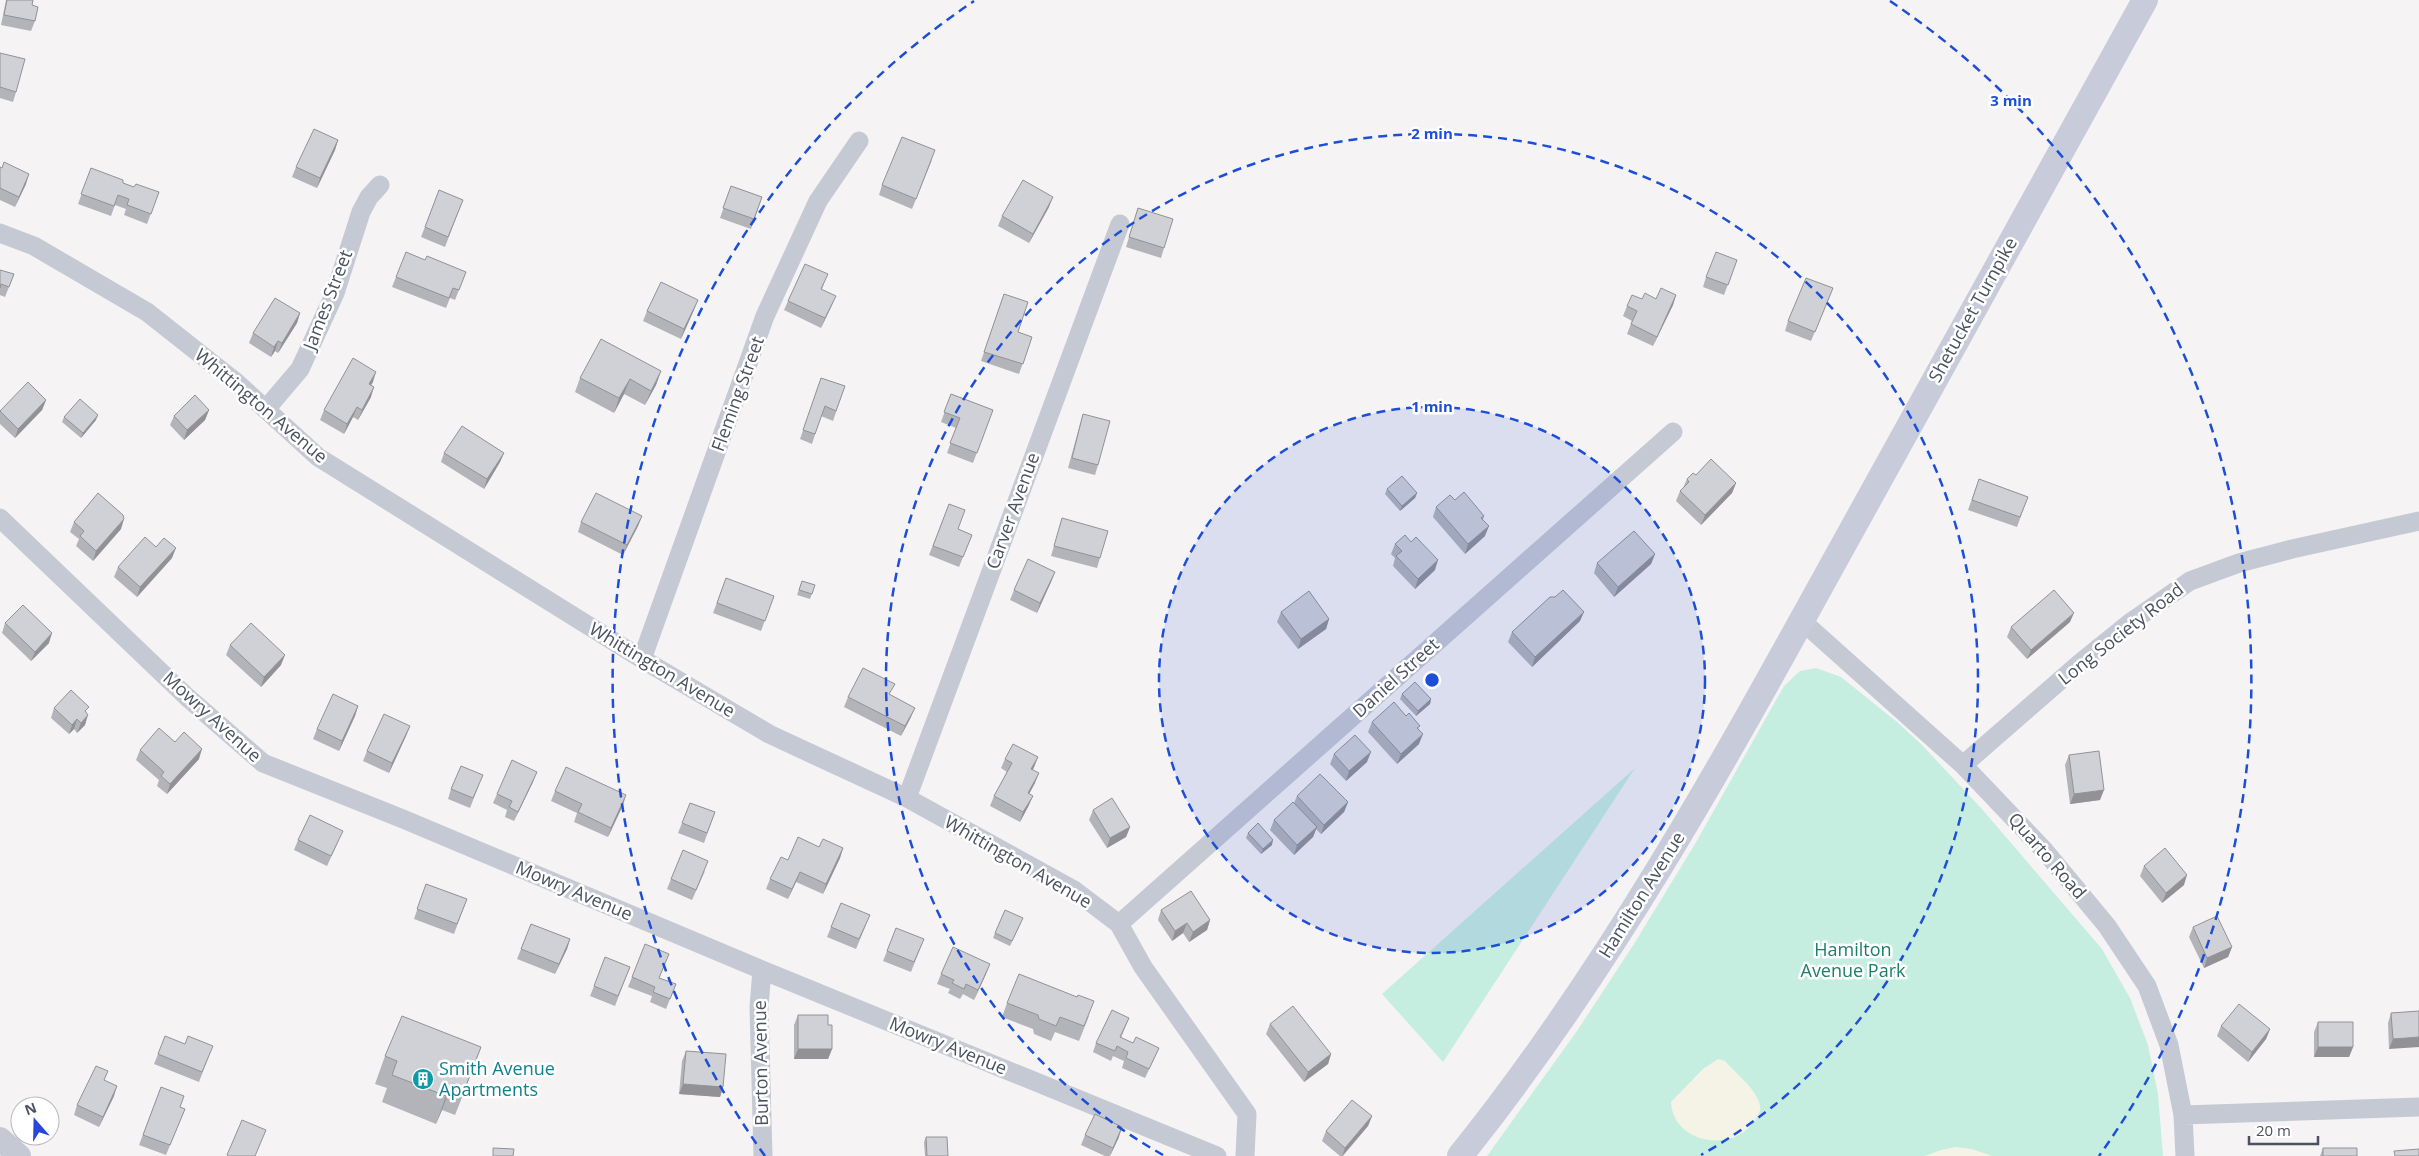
<svg xmlns="http://www.w3.org/2000/svg" width="2419" height="1156" font-family="'Open Sans',sans-serif">
  <style>
    .green { fill: #c6eee0 }
    .sand { fill: #f4f3e6 }
    .lines { fill: none; stroke-linecap: round; stroke-linejoin: round }
    .minor { stroke: #c5c9d3; stroke-width: 19 }
    .tertiary { stroke: #c5c9d3; stroke-width: 24 }
    .secondary { stroke: #c7cbda; stroke-width: 26 }
    .wall { fill: #b3b4b9 }
    .shaded-wall { fill: #929296 }
    .building { fill: #d0d1d7; stroke: #929296 }
    .ring { fill: none; stroke: #1d4ed8; stroke-width: 2.5; stroke-dasharray: 9 6 }
    .labels { text-anchor: middle; stroke-width: 5; stroke-linejoin: round; paint-order: stroke }
    .street-label { font-size: 18px; fill: #4b515f; stroke: #fff }
    .park-label { font-size: 18px; fill: #1e7e67; stroke: #fff }
    .culture-label { font-size: 18px; fill: #0d838f; stroke: #fff; text-anchor: start }
    .centre { fill: #1d4ed8; stroke: #fff; stroke-width: 2.5 }
    .ring-label { font-size: 15px; text-anchor: middle; font-weight: bold; fill: #1d4ed8; stroke: #fff; stroke-width: 5; stroke-linejoin: round; paint-order: stroke }
  </style>
  <rect width="100%" height="100%" fill="#f5f3f3"/>
  <!-- green -->
  <path class="green" d="M1816 668 1841 677 1897 722 1921 744 1981 808 2102 949 2130 998 2148 1045 2158 1094 2163 1156H1487L1577 1031 1634 944 1695 844 1784 686 1800 671Z
    M1635 768 1443 1062 1382 994Z"/>
  <!-- sand -->
  <path class="sand" d="M1718 1059 1725 1061C1735 1073 1754 1087 1759 1102 1762 1109 1759 1115 1755 1120 1734 1154 1673 1144 1671 1102L1703 1069Z
    M1956 1147 1972 1149 1992 1156H1925L1941 1150Z"/>
  <g class="lines">
    <!-- minor -->
    <path class="minor" d="M0 233 34 246 147 312 237 383 318 457 642 659 769 734 907 798 1074 890 1119 924 1143 967 1247 1114 1245 1156
      M266 409 300 369 335 293 361 212 369 197 380 185
      M0 518 187 697 263 763 403 819 762 970 1217 1156
      M1802 621 1963 765 2044 850 2107 926 2147 986 2169 1045 2183 1115 2185 1156
      M642 659 765 316 818 201 859 141
      M1963 765 2079 664 2131 622 2190 581 2239 563 2292 549 2419 521
      M907 798 1120 224
      M1119 924 1673 432
      M762 970 759 1007 763 1156
      M2183 1115 2419 1107"/>
    <!-- tertiary -->
    <path class="tertiary" d="M0 1139 19 1156"/>
    <!-- secondary -->
    <path class="secondary" d="M1460 1156C1607 973 1721 767 1834 562 1938 375 2041 187 2145 0"/>
  </g>
  <!-- wall -->
  <path class="wall" d="M6 0H33L32 5 35 21 31 31 1 25Z
    M0 53 16 92 13 102 0 98Z
    M338 140 335 150 317 188 292 177 296 167Z
    M932 160 912 209 879 195 882 185Z
    M0 167 26 184 15 207 0 200Z
    M91 168 123 183 134 187 159 192 147 224 124 215 126 209 115 205 111 216 78 204Z
    M731 186 762 197 751 229 720 218Z
    M439 190 463 200 445 247 421 237Z
    M1049 207 1029 243 998 226 1002 216Z
    M1138 208 1164 248 1161 258 1126 247Z
    M1737 260 1724 295 1703 287 1706 277Z
    M0 270 14 274 5 297 0 295Z
    M466 272 455 300 450 298 446 308 392 287 396 277Z
    M824 284 822 289 832 305 821 328 784 310 788 301Z
    M1833 288 1811 341 1785 331 1788 321Z
    M1004 294 1018 332 1032 337 1019 374 981 361Z
    M1676 295 1673 305 1653 346 1627 334 1632 321 1623 316 1627 306 1642 299H1656Z
    M694 310 681 339 643 321 647 311Z
    M300 313 297 323 278 353 275 351 271 357 249 343 253 333Z
    M661 371 656 385 645 405 624 394 614 413 575 392 580 378Z
    M821 378 845 386 833 421 821 416 812 444 800 439Z
    M373 382 371 385V397L358 420 353 417 344 434 320 420 324 410Z
    M951 394 993 410 973 463 947 453 956 428 941 422Z
    M46 400 42 410 15 438 0 424V411Z
    M209 410 205 420 184 440 170 425 174 416Z
    M1083 414 1098 465 1095 475 1068 468 1080 424Z
    M64 417 96 420 81 438 62 422Z
    M444 453H504L500 462 484 489 441 462Z
    M1696 475 1736 483 1732 493 1701 525 1676 501 1680 491 1683 488 1687 479Z
    M1979 479 2028 497 2017 527 1968 510Z
    M1387 489 1417 493 1415 498 1400 511 1385 494Z
    M1455 500 1484 516 1483 520 1485 536 1465 554 1433 517 1436 507Z
    M949 504 958 529 972 535 959 567 929 555Z
    M642 516 638 526 623 555 578 532 581 522Z
    M1062 518 1100 558 1097 568 1051 556Z
    M74 522 121 529 93 561 76 546 79 539 70 532Z
    M1395 544 1435 570 1415 589 1393 566 1395 558 1391 554Z
    M156 547 172 558 137 597 114 577 118 567Z
    M1655 554 1651 564 1614 597 1594 573 1597 563Z
    M1055 572 1051 582 1037 613 1010 600 1014 590Z
    M726 578 774 596 761 631 713 613Z
    M802 581 815 585 810 599 797 595Z
    M1281 612 1329 619 1326 629 1298 649 1277 622Z
    M1580 621 1532 667 1508 642 1512 632Z
    M2070 622 2027 659 2007 637 2011 627Z
    M5 623 49 643 31 661 2 633Z
    M230 645 281 665 261 687 226 655Z
    M1402 694 1431 699 1430 704 1416 716 1400 699Z
    M891 695 911 717 901 736 844 707 848 697Z
    M358 706 355 716 339 751 313 739 317 729Z
    M54 708 87 713 85 725 77 733 74 729 69 734 51 718Z
    M1406 716 1419 729V744L1397 764 1368 732 1372 722Z
    M410 726 406 736 389 773 363 761 367 751Z
    M175 742 199 759 167 794 157 786 159 780 136 760 140 750Z
    M1334 754 1367 762 1346 781 1330 764Z
    M2069 755 2100 800 2070 804 2065 765Z
    M1038 757 1033 770 1035 783 1029 794V805L1020 822 990 806 994 796 1007 772 1001 768 1005 759Z
    M533 782 514 821 505 817 507 810 493 803 497 794Z
    M479 785 470 808 448 799 451 789Z
    M555 791 623 805 608 837 574 822 577 813 551 801Z
    M1297 796 1348 802 1344 812 1321 834 1316 829 1313 837 1294 855 1270 830 1274 820 1294 803Z
    M690 803 715 812 704 843 678 833Z
    M1093 810 1130 827 1126 837 1107 848 1089 820Z
    M1248 833 1272 845 1261 854 1246 838Z
    M298 840H339L327 866 294 850Z
    M819 847 843 848 840 858 823 894 796 882 788 899 766 889 770 879 788 860Z
    M2144 866 2184 885 2162 903 2140 876Z
    M705 871 692 900 667 889 671 879Z
    M426 884 467 899 454 934 414 919Z
    M1161 910 1210 920 1207 930 1189 942 1183 933 1172 941 1158 920Z
    M1021 923 1010 946 993 938 995 933Z
    M531 924 570 939 567 949 555 974 517 959Z
    M866 925 856 949 827 937 831 927Z
    M2193 927 2232 947 2228 957 2204 968 2189 937Z
    M924 939 911 972 883 961 887 951Z
    M669 954 659 978 676 984 666 1009 650 1002 652 996 628 987 632 977Z
    M630 967 615 1006 590 996 594 986Z
    M941 974H986L974 1000 963 994 960 999 948 993 950 989 937 984Z
    M1007 1003 1089 1016 1079 1041 1055 1032 1051 1041 1034 1034 1033 1029 1002 1017Z
    M2419 1011 2389 1049 2388 1023 2391 1013Z
    M798 1015 828 1025 832 1049 828 1059H794V1025Z
    M1129 1018 1121 1038 1133 1043 1159 1048 1155 1057 1145 1078 1122 1068 1124 1061 1113 1056 1111 1061 1093 1052 1096 1043Z
    M2318 1022 2353 1047 2349 1057H2314V1032Z
    M1270 1024 1331 1054 1328 1064 1304 1082 1266 1034Z
    M2221 1026 2270 1029 2266 1039 2248 1062 2217 1036Z
    M185 1044 209 1056 199 1082 154 1064 158 1054Z
    M481 1047 455 1115 442 1110 436 1124 382 1102 387 1088 375 1084 385 1056Z
    M686 1051 723 1087 720 1097 679 1094 682 1061Z
    M104 1080 114 1096 99 1127 74 1115 77 1105Z
    M161 1087 180 1107 185 1109 166 1155 139 1145Z
    M1372 1116 1368 1126 1343 1156H1340L1322 1141 1326 1131Z
    M1085 1135 1119 1137 1110 1156H1105L1081 1145Z
    M926 1137 948 1156H925L924 1142Z
    M2323 1148 2357 1156H2320Z"/>
  <!-- shaded-wall -->
  <path class="shaded-wall" d="M338 140 335 150 317 188 320 178Z
    M29 174 26 184 15 207 19 197Z
    M1053 197 1049 207 1029 243 1033 234Z
    M1676 295 1673 305 1653 346 1657 337Z
    M836 296 832 305 821 328 825 318Z
    M698 300 694 310 681 339 684 329Z
    M300 313 297 323 278 353 282 343Z
    M278 341 275 351 271 357 274 347Z
    M661 371 656 385 645 405 651 391Z
    M376 372 373 382 365 394 369 384Z
    M630 379 624 394 614 413 619 398Z
    M374 387 371 397 358 420 362 410Z
    M46 400 42 410 15 438 18 429Z
    M357 407 353 417 344 434 347 424Z
    M209 410 205 420 184 440 187 430Z
    M98 415 96 420 81 438 83 433Z
    M504 453 500 462 484 489 487 479Z
    M1736 483 1732 493 1701 525 1705 515Z
    M1417 493 1415 498 1400 511 1402 506Z
    M642 516 638 526 623 555 627 545Z
    M124 519 121 529 93 561 96 551Z
    M1489 526 1485 536 1465 554 1468 544Z
    M176 548 172 558 137 597 140 587Z
    M1655 554 1651 564 1614 597 1618 587Z
    M1438 560 1435 570 1415 589 1418 579Z
    M1055 572 1051 582 1037 613 1040 603Z
    M1584 612 1580 621 1532 667 1535 657Z
    M2074 613 2070 622 2027 659 2031 650Z
    M1329 619 1326 629 1298 649 1301 639Z
    M52 633 49 643 31 661 35 652Z
    M285 655 281 665 261 687 264 677Z
    M1431 699 1430 704 1416 716 1418 711Z
    M358 706 355 716 339 751 342 741Z
    M915 708 911 717 901 736 905 726Z
    M88 715 85 725 77 733 81 723Z
    M77 719 74 729 69 734 72 725Z
    M410 726 406 736 389 773 392 763Z
    M1423 734 1419 744 1397 764 1401 754Z
    M202 749 199 759 167 794 170 784Z
    M1371 752 1367 762 1346 781 1349 771Z
    M1038 757 1034 767 1028 779 1031 769Z
    M537 772 533 782 514 821 518 812Z
    M1039 773 1035 783 1024 803 1028 793Z
    M2104 790 2100 800 2070 804 2074 794Z
    M626 795 623 805 608 837 611 828Z
    M1033 796 1029 805 1020 822 1023 812Z
    M1348 802 1344 812 1321 834 1324 825Z
    M1130 827 1126 837 1107 848 1110 838Z
    M1317 827 1313 837 1294 855 1297 845Z
    M1273 840 1272 845 1261 854 1263 849Z
    M843 848 840 858 823 894 826 884Z
    M800 872 796 882 788 899 792 889Z
    M2187 875 2184 885 2162 903 2166 893Z
    M1210 920 1207 930 1189 942 1193 932Z
    M1187 923 1183 933 1172 941 1175 931Z
    M570 939 567 949 555 974 559 964Z
    M2232 947 2228 957 2204 968 2207 958Z
    M990 964 986 974 974 1000 978 990Z
    M2270 1029 2266 1039 2248 1062 2252 1052Z
    M2419 1037V1047L2389 1049 2393 1039Z
    M481 1047 471 1074 455 1115 465 1088Z
    M2318 1047H2353L2349 1057H2314Z
    M798 1049H832L828 1059H794Z
    M1331 1054 1328 1064 1304 1082 1308 1072Z
    M452 1083 442 1110 436 1124 446 1096Z
    M683 1084 723 1087 720 1097 679 1094Z
    M117 1086 114 1096 99 1127 103 1117Z
    M1372 1116 1368 1126 1342 1156 1345 1148Z
    M1122 1127 1119 1137 1110 1156 1113 1148Z"/>
  <!-- building -->
  <path class="building" d="M7 0H33L32 5 38 7 35 21 4 15Z
    M0 53 25 59 16 92 0 87Z
    M314 129 338 140 320 178 296 167Z
    M902 137 935 150 916 199 882 185Z
    M4 162 29 174 19 197 0 188V167L2 168Z
    M91 168 123 180V183L134 187 136 184 159 192 151 214 127 205 129 199 118 195 114 206 81 194Z
    M1023 180 1053 197 1033 234 1002 216Z
    M731 186 762 197 754 219 723 208Z
    M439 190 463 200 448 237 425 227Z
    M1138 208 1173 219 1164 248 1129 237Z
    M406 252 425 260 427 256 466 272 459 290 453 288 449 298 396 277Z
    M1716 252 1737 260 1728 285 1706 277Z
    M805 264 828 274 821 289 836 296 825 318 788 301Z
    M0 270 14 274 9 287 1 284 0 288Z
    M1806 278 1833 288 1815 332 1788 321Z
    M661 282 698 300 684 329 647 311Z
    M1661 288 1676 295 1657 337 1631 324 1637 311 1627 306 1632 295 1642 299 1645 293 1656 299Z
    M1004 294 1028 302 1018 332 1032 337 1023 364 984 352Z
    M275 298 300 313 282 343 278 341 274 347 253 333Z
    M601 339 661 371 651 391 630 379 619 398 580 378Z
    M353 358 376 372 369 384 374 387 362 410 357 407 347 424 324 410Z
    M821 378 845 386 836 411 825 406 815 434 803 430Z
    M28 382 46 400 18 429 0 411Z
    M951 394 993 410 977 453 950 443 960 418 944 412Z
    M195 395 209 410 187 430 174 416Z
    M80 399 98 415 83 433 64 417Z
    M1083 414 1110 421 1098 465 1072 458Z
    M462 426 504 453 487 479 444 453Z
    M1711 459 1736 483 1705 515 1680 491 1689 482 1687 479 1693 473 1696 475Z
    M1402 476 1417 493 1402 506 1387 489Z
    M1979 479 2028 497 2020 517 1972 500Z
    M1464 492 1484 516 1481 518 1489 526 1468 544 1436 507 1450 495 1455 500Z
    M98 493 123 515 124 519 96 551 80 536 84 531 74 522Z
    M596 493 642 516 627 545 581 522Z
    M949 504 965 510 958 529 972 535 963 557 933 546Z
    M1062 518 1108 531 1100 558 1054 546Z
    M1634 531 1655 554 1618 587 1597 563Z
    M1405 535 1411 542 1416 537 1438 560 1418 579 1396 556 1402 551 1395 544Z
    M145 537 156 547 164 538 176 548 140 587 118 567Z
    M1028 559 1055 572 1040 603 1014 590Z
    M726 578 774 596 765 621 717 603Z
    M802 581 815 585 812 594 799 590Z
    M1563 590 1584 612 1535 657 1512 632 1550 597H1555Z
    M2054 590 2074 613 2031 650 2011 627Z
    M1309 591 1329 619 1301 639 1281 612Z
    M23 605 52 633 35 652 5 623Z
    M251 623 285 655 264 677 230 645Z
    M863 668 895 684 889 694 915 708 905 726 848 697Z
    M1415 682 1431 699 1418 711 1402 694Z
    M71 690 89 707 85 711 88 715 81 723 77 719 72 725 54 708Z
    M333 694 358 706 342 741 317 729Z
    M1394 702 1406 716 1409 713 1420 726 1417 728 1423 734 1401 754 1372 722Z
    M384 714 410 726 392 763 367 751Z
    M159 728 175 742 184 732 202 749 170 784 161 776 164 772 140 750Z
    M1355 735 1371 752 1349 771 1334 754Z
    M1013 744 1038 757 1031 769 1039 773 1028 793 1033 796 1023 812 994 796 1012 763 1005 759Z
    M2099 751 2104 790 2074 794 2069 755Z
    M512 760 537 772 518 812 509 807 512 801 497 794Z
    M461 766 483 775 473 798 451 789Z
    M566 767 626 795 611 828 578 812 582 804 555 791Z
    M1320 774 1348 802 1324 825 1297 796Z
    M1112 798 1130 827 1110 838 1093 810Z
    M1293 802 1317 827 1297 845 1274 820Z
    M690 803 715 812 707 833 682 823Z
    M310 815 343 831 331 856 298 840Z
    M1258 823 1273 840 1263 849 1248 833Z
    M798 837 819 847 823 839 843 848 826 884 800 872 792 889 770 879 781 857 788 860Z
    M2165 848 2187 875 2166 893 2144 866Z
    M683 850 708 861 696 890 671 879Z
    M426 884 467 899 457 924 417 909Z
    M1191 891 1210 920 1193 932 1187 923 1175 931 1161 910Z
    M841 903 870 915 859 939 831 927Z
    M1005 910 1023 918 1012 941 995 933Z
    M2217 916 2232 947 2207 958 2193 927Z
    M531 924 570 939 559 964 521 949Z
    M896 928 924 939 914 962 887 951Z
    M645 944 669 954 659 978 676 984 670 999 653 992 655 987 632 977Z
    M953 947 990 964 978 990 966 984 964 989 952 983 954 980 941 974Z
    M605 957 630 967 618 996 594 986Z
    M1019 974 1077 997 1078 995 1094 1001 1084 1026 1060 1017 1056 1026 1039 1019 1038 1015 1007 1003Z
    M2239 1004 2270 1029 2252 1052 2221 1026Z
    M1293 1006 1331 1054 1308 1072 1270 1024Z
    M1112 1010 1129 1018 1120 1037 1133 1043 1136 1037 1159 1048 1149 1069 1126 1058 1128 1052 1117 1046 1115 1051 1096 1043Z
    M2419 1011V1037L2393 1039 2391 1013Z
    M798 1015H828V1025H832V1049H798Z
    M402 1016 481 1047 465 1088 452 1083 446 1096 392 1075 397 1061 385 1056Z
    M2318 1022H2353V1047H2318Z
    M165 1036 185 1044 188 1036 213 1046 202 1072 158 1054Z
    M686 1051 726 1054 723 1087 683 1084Z
    M96 1066 108 1071 104 1080 117 1086 103 1117 77 1105Z
    M161 1087 184 1096 180 1107 185 1109 170 1145 143 1135Z
    M1352 1100 1372 1116 1345 1148 1326 1131Z
    M1095 1114 1122 1127 1113 1148 1085 1135Z
    M242 1120 266 1130 255 1156H229L227 1155Z
    M926 1137H947L948 1156H927Z
    M493 1148 514 1149 513 1156H493Z
    M2323 1148H2357V1156H2323Z
    M2419 1149V1156H2395L2394 1151Z"/>
  <!-- distance rings -->
  <circle cx="1432" cy="680" r="273" fill="#1d4ed8" fill-opacity=".12"/>
  <g class="ring">
    <circle cx="1432" cy="680" r="273"/>
    <path d="M1163 1155A546 546 0 1 1 1701 1155"/>
    <path d="M765 1156A819 819 0 0 1 974 1M1890 1A819 819 0 0 1 2099 1156"/>
  </g>
  <!-- icons -->
  <defs>
    <g id="building-disc" transform="scale(1.125)"><circle r="9.5" fill="#0f9aa8" stroke="#fff"/><path d="M-4-6H4V6H1V3H-1V6H-4ZM-2.5-4.3h1.7v1.8h-1.7ZM.8-4.3h1.7v1.8H.8ZM-2.5-1h1.7V.8h-1.7ZM.8-1h1.7V.8H.8Z" fill="#fff"/></g>
  </defs>
  <g fill-rule="evenodd">
    <use href="#building-disc" x="423" y="1079"/>
  </g>
  <g class="labels">
    <!-- street labels -->
    <g class="street-label">
      <text transform="translate(328 300) rotate(-69)" y="6">James Street</text>
      <text transform="translate(1973 310) rotate(-61)" y="6">Shetucket Turnpike</text>
      <text transform="translate(738 394) rotate(-70)" y="6">Fleming Street</text>
      <text transform="translate(261 406) rotate(40)" y="6">Whittington Avenue</text>
      <text transform="translate(1013 511) rotate(-70)" y="6">Carver Avenue</text>
      <text transform="translate(2121 634) rotate(-38)" y="6">Long Society Road</text>
      <text transform="translate(662 670) rotate(31)" y="6">Whittington Avenue</text>
      <text transform="translate(1396 678) rotate(-42)" y="6">Daniel Street</text>
      <text transform="translate(212 717) rotate(42)" y="6">Mowry Avenue</text>
      <text transform="translate(2047 856) rotate(49)" y="6">Quarto Road</text>
      <text transform="translate(1018 862) rotate(30)" y="6">Whittington Avenue</text>
      <text transform="translate(574 891) rotate(23)" y="6">Mowry Avenue</text>
      <text transform="translate(1642 895) rotate(-58)" y="6">Hamilton Avenue</text>
      <text transform="translate(948 1046) rotate(22)" y="6">Mowry Avenue</text>
      <text transform="translate(761 1063) rotate(-91)" y="6">Burton Avenue</text>
    </g>
    <!-- park labels -->
    <g class="park-label">
      <text x="1853" y="956">Hamilton<tspan x="1853" dy="21">Avenue Park</tspan></text>
    </g>
    <!-- culture labels -->
    <g class="culture-label">
      <text x="439" y="1075">Smith Avenue<tspan x="439" dy="21">Apartments</tspan></text>
    </g>
  </g>
  <circle cx="1432" cy="680" r="8" class="centre"/>
  <g class="ring-label">
    <text x="2011" y="106">3 min</text>
    <text x="1432" y="139">2 min</text>
    <text x="1432" y="412">1 min</text>
  </g>
  <!-- north arrow -->
  <g transform="translate(35 1121) rotate(340)"><circle r="24" fill="#ffffff" stroke="#b7b9bf"/>
  <path d="M0-4L9 19L0 12L-9 19Z" fill="#2847da"/>
  <text y="-8" font-size="14" font-weight="bold" text-anchor="middle" fill="#4b515f">N</text>
  </g>
  <!-- scale -->
  <path d="M2249 1136v8h69v-8" fill="none" stroke="#4b515f" stroke-width="2.5"/>
  <text x="2256" y="1136" font-size="15" fill="#4b515f" stroke="#ffffff" stroke-width="4" paint-order="stroke">20 m</text>
</svg>
